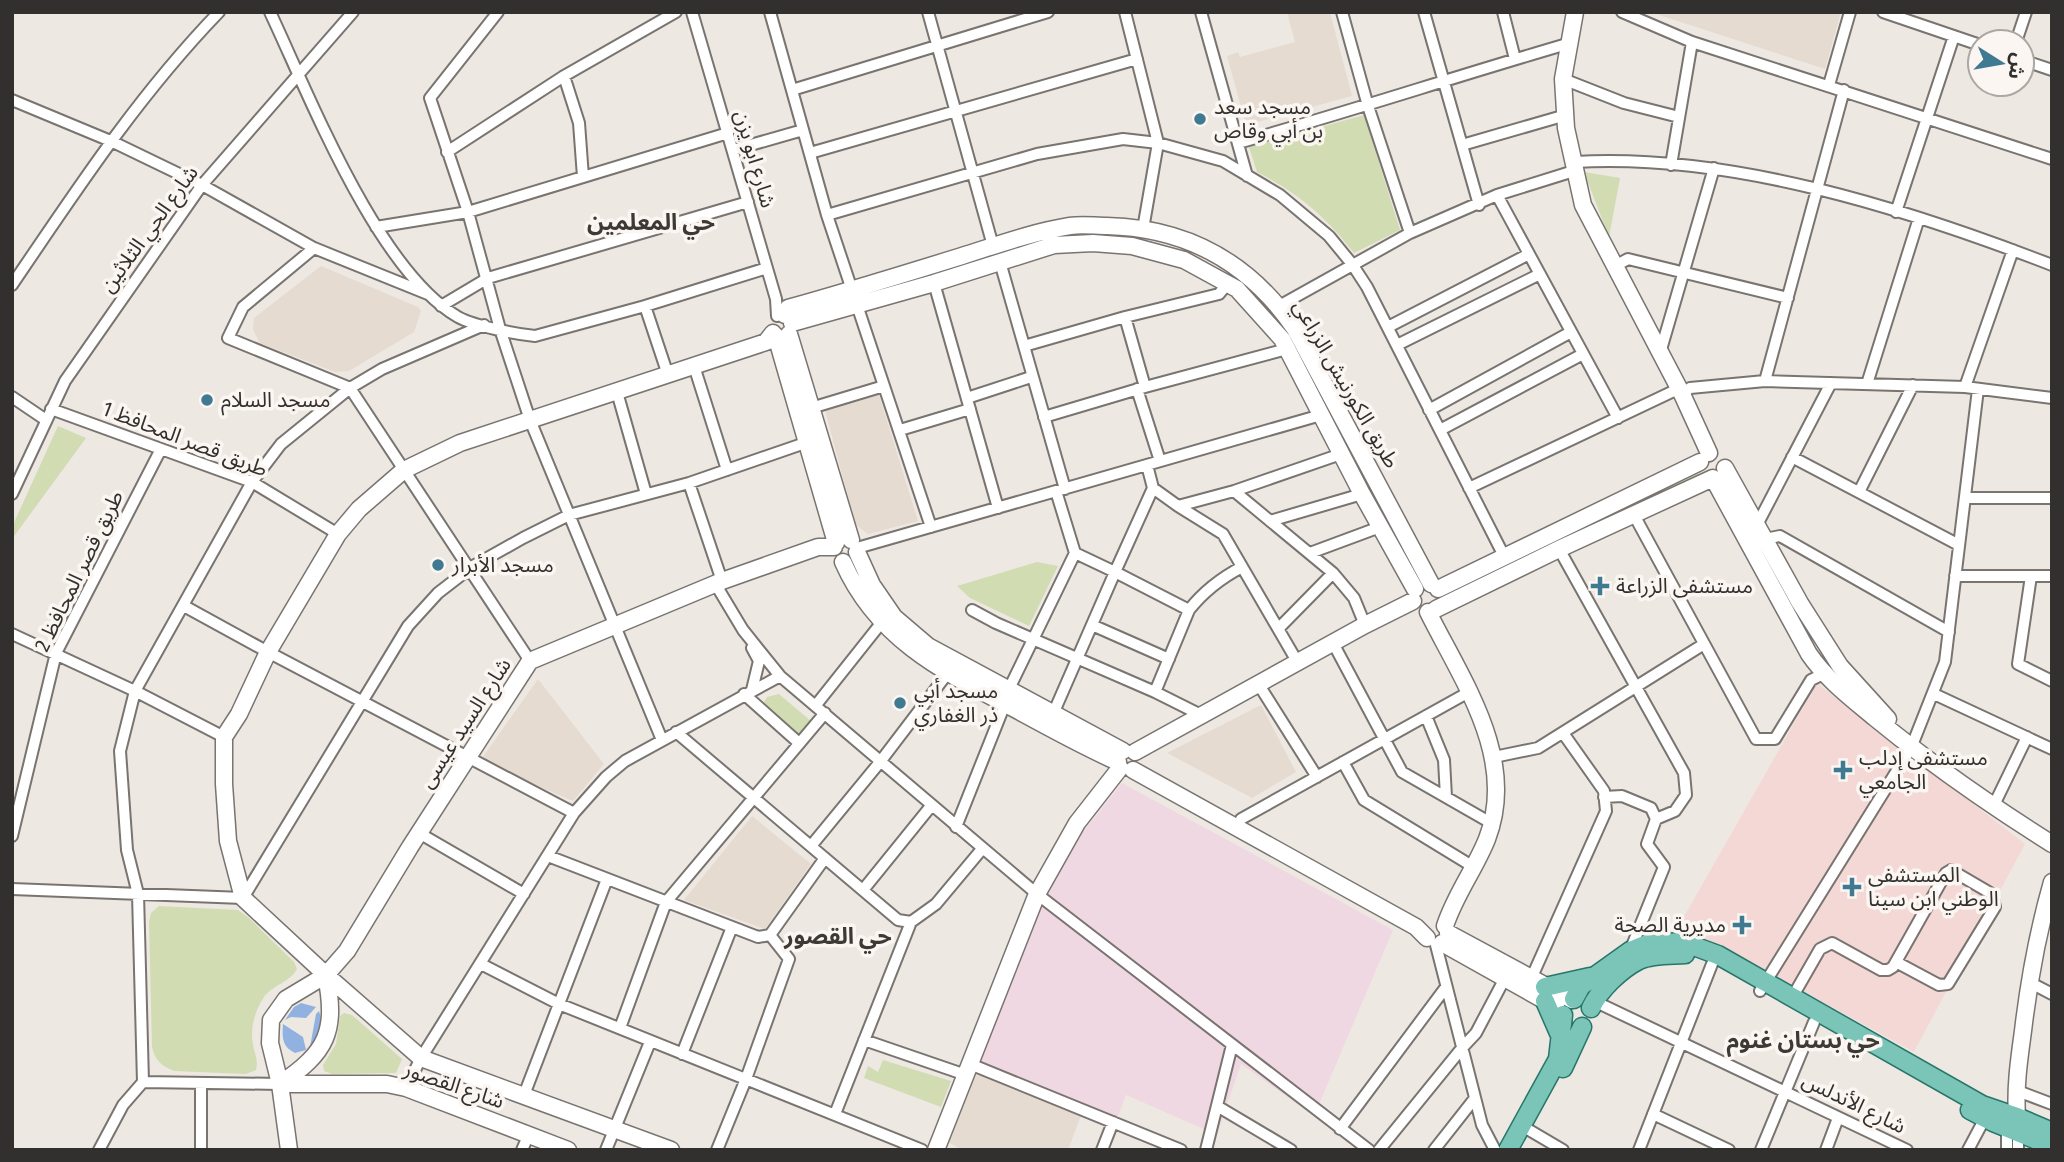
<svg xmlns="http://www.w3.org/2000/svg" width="2064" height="1162" font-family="'Fira Sans Condensed','Noto Sans Arabic',sans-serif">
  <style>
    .commercial { fill: #f0d8e3 }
    .built { fill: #e5dbd0 }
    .medical { fill: #f3d8d6 }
    .green { fill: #d1dcb3 }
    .water { fill: #91b2e1 }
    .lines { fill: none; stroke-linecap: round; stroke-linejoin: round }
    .street-casing { stroke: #797470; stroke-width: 14 }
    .secondary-casing { stroke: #797470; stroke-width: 19 }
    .primary-casing { stroke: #287669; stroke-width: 21 }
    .street { stroke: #fff; stroke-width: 10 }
    .secondary { stroke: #fff; stroke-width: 16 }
    .primary { stroke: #7ac4b8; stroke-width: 18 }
    .poi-dot { fill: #3f7992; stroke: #fbf6f1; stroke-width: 2.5 }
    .labels { text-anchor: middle; stroke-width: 7; stroke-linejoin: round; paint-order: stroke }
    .poi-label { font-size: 21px; fill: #32302e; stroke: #fbf6f1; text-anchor: start }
    .street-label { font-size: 21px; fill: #32302e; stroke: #fbf6f1 }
    .neighbourhood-label { font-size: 23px; font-weight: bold; fill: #3d3935; stroke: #fbf6f1 }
  </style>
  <rect width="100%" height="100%" fill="#eee8e3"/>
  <!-- commercial -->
  <path class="commercial" d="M1122 783 1393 930 1314 1116 1241 1064 1217 1135 1126 1095 1118 1117 977 1060 1038 911 1079 837Z"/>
  <!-- built -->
  <path class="built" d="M1287 12H1330L1352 96 1246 125 1227 56 1238 52 1240 57 1295 42Z
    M1650 12H1841L1825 69Z
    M321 266 418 307 421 311 414 332 349 371 335 372 260 343 253 330 254 318Z
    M879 395 918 521 868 534 855 524 825 410Z
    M538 679 604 764 573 801 480 761Z
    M1261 705 1296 772 1252 798 1167 753Z
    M752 816 811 864 765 929 684 900Z
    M975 1075 991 1077 1082 1113 1068 1150H962L948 1142Z"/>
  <!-- medical -->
  <path class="medical" d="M1817 683 2025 844 1914 1052 1689 929H1677Z"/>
  <!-- green -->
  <path class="green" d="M1364 115 1400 230 1354 253C1325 216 1298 193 1257 172L1249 147Z
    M1584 172 1620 178 1609 237Z
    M1339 422 1387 516 1383 519 1332 425Z
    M58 426 86 438 12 539V527Z
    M1697 471 1699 476 1622 513 1620 508Z
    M1037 562 1058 566 1029 626 970 598 957 586Z
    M779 694 812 722 798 739 762 706 767 697Z
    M159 906 238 910 249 918 294 962 297 969C290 982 273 985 264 997 254 1012 249 1031 254 1049 256 1058 258 1061 256 1070L246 1074 174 1071C162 1066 155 1061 152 1047L149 922 151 913Z
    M344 1013 352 1015 402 1059 396 1073 332 1074 324 1071 323 1065 336 1044 340 1016Z
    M883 1060 951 1081 941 1107 864 1078 868 1066 878 1072Z"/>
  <!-- water -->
  <path class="water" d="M301 1003 316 1007 306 1018 291 1017 285 1020 294 1007Z
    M319 1011C324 1025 319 1037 310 1047L316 1014Z
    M283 1024 303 1037 306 1050 295 1053C282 1047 282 1037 283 1024Z"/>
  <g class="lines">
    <!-- street casing -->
    <g class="street-casing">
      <path id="street" d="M270 12C310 97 377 270 458 317 474 326 516 334 535 336L645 306 767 268
        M498 12 430 98 468 212 500 329 530 420 662 740
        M692 12 776 299 777 316
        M770 12 827 215 931 527
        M928 12 993 246
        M1125 12 1158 143 1143 229
        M1201 12 1247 176
        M1342 12 1368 106 1410 233
        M1424 12 1479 205
        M1503 12 1515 59
        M1622 12 1692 42 2052 159
        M1883 12 1980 45
        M2016 42 2026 12
        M2022 60 2052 70
        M564 76 579 123 583 177
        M1563 79 1624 103 1679 117
        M1829 85 1850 12
        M792 90 1048 12
        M12 100 113 142 202 185 314 248 428 294
        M1238 143C1348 112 1457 76 1567 44
        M1462 145 1566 115
        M733 150 803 130
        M447 152 564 76 676 12
        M810 153 1137 59
        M1575 162C1732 153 1907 209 2052 265
        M1671 165 1692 42
        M1497 195 1618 418
        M1896 212 1954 36
        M827 215 1037 154 1123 139 1158 143 1223 161 1280 195 1329 236 1352 264 1367 287 1504 556
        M376 227 468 212 728 133
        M314 248 243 307 228 338 350 388 530 661
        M1000 262 1065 489
        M1615 266 1628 259 1788 298
        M934 283 998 508
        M12 285C77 189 138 96 219 12
        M441 306 488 278 748 202
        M645 306 668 375
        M1279 306 1410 233 1497 195 1577 170
        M1125 317 1145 387
        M1388 327 1529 254
        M1397 345 1540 274
        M1024 346 1125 317 1219 294 1228 283
        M1660 353 1714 168
        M694 366 727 470
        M1765 381 1844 90
        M1867 384 1919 218
        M1965 387 2013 250
        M1137 389 1160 461
        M617 392 646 494
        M1682 394 1690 388 1765 381 1965 387 2052 398
        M12 397 46 420
        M967 398 1031 377
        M811 408 884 386
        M51 409 252 482 338 534
        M1429 410 1571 332
        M1044 417 1145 387 1287 349
        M900 430 970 409
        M1440 430 1583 354
        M1792 457 1959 545
        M1147 465 1153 488 1115 572 1189 610 1155 692 1203 716
        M689 483 722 581
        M1153 488 1178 506 1234 491 1341 454
        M1469 488 1678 389
        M1234 491 1333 573 1354 598 1365 625
        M1859 492 1913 385
        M12 494 65 381 202 185 353 12
        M1965 498H2052
        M1178 506 1223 534 1298 663
        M1634 515 1756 739H1775L1811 680 1823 674
        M1270 521 1362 494
        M1757 525 1831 383
        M1765 539 1780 536 1949 632
        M857 548 1321 415
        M1559 549 1684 773 1686 795 1675 811 1656 819
        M1310 553 1380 527
        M1955 576H2052
        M2031 576 2018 664 2052 681
        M716 585 743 630 780 676 1037 894 1369 1150
        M184 606 268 652 574 813
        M972 610 996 623 1155 692
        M1189 610C1204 591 1221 578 1242 567
        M1092 625 1169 659
        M1279 628 1333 573
        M12 634 135 691 224 737
        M1333 643 1402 772 1491 823
        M752 648 759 661 752 690
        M1259 685 1317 777
        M1008 691 1075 553
        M744 694 799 743
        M1934 694 2052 749
        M816 705 882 622
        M1053 714 1115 572 1075 553 1056 491
        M1426 716 1444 760 1446 797
        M676 732 898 920 911 922 936 904 982 849
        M1494 757 1538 748 1704 644
        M1343 762 1364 800 1472 866
        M1604 797 1622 796 1651 808 1656 819 1647 844 1664 867 1630 951
        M1993 807 2027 737
        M1241 819 1469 692
        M956 827 1005 704
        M419 833 524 894
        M12 836 56 653 161 449
        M811 846 880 762 947 674
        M548 856 758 937 770 935 825 858
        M12 889 243 898 408 626 438 593 473 566 523 538 569 515 689 483 808 442
        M863 890 931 806
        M1436 945 1482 1125 1495 1150
        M481 964 559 1004 922 1150
        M1531 979 1606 811 1604 791 1563 733
        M2029 982 2052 994
        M1760 991 1911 748 1945 662 1978 389
        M1793 996 1820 949 1832 943 1881 970H1888L1893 967 1946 873 1951 870 1992 894 1995 907 1948 984 1939 985 1896 962
        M1594 1001 1907 1150
        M620 1028 666 902 825 713
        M864 1040 966 1075
        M682 1054 732 927
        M970 1064 1181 1150
        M143 1082 138 894 127 850 120 751 135 691 252 482 281 444 350 388 382 369 484 325
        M406 1088 421 1058 574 813 606 777 625 761 780 676
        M2015 1090 2052 1104
        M524 1095 607 879
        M1217 1106 1291 1150
        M835 1114 911 922
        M1653 1114 1729 1150
        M2007 1123V1150
        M2018 1128V1150
        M1340 1129 1446 987
        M1529 1130 1563 1150
        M99 1150 123 1105 143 1082 280 1084
        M201 1150V1084
        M522 1150 529 1134
        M606 1150 650 1042
        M717 1150 746 1079 789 959 770 935
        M1102 1150 1113 1122
        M1206 1150 1232 1045
        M1379 1150 1462 1048 1476 1033 1505 978
        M1434 1150 1475 1098
        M1639 1150 1712 964
        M1761 1150 1814 1022
        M1826 1150 1838 1118
        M1968 1150 1985 1118"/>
    </g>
    <!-- secondary casing -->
    <g class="secondary-casing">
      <path id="secondary" d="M1575 12 1563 79 1566 128 1583 205 1682 394 1709 453
        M785 315 788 308C846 292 904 274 962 256 997 245 1033 232 1070 226 1082 224 1095 226 1107 226 1188 228 1250 263 1295 329L1431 584
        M792 323 934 283 1054 245 1093 243 1132 246 1184 260 1237 289 1282 339 1362 494 1415 589
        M789 334 851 540
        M776 336 836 543
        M1725 468 1800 603 1840 666 1888 719
        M857 552 872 585 894 617 928 646 1123 751
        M843 562C877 639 942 671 1013 708 1048 727 1082 746 1118 762
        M1438 589 1700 462
        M1436 609 1559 549 1713 478 1809 654C1827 680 1851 698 1875 718 1931 764 1990 805 2052 844
        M1428 612C1463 682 1518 759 1487 839 1475 869 1455 895 1445 926
        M1135 752 1365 625 1413 601
        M1133 770 1416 927 1427 938
        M1448 933 1572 1000
        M1442 943 1556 1007
        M326 975 347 951 410 847 530 661 722 581 818 547H834
        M280 1084C327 1052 337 1032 326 975L286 999 271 1020 270 1043 280 1084 289 1150
        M280 1084H387L406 1088 568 1150
        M2017 1117C2015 1087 2019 1060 2023 1031 2029 980 2038 931 2052 882
        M671 1150 421 1058 326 975 243 898 228 841 224 784V737L239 714 268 652 338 534 359 509 404 470 460 443 766 342 773 333
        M936 1150 1037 894 1077 823 1120 768"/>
    </g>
    <!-- primary casing -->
    <g class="primary-casing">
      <path id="primary" d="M1545 987 1590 977
        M1574 999 1581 986 1630 951 1647 944 1683 942 1718 955 1982 1105 2017 1117 2052 1132
        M1545 1001 1559 1033
        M1591 1008C1599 990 1621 969 1639 960 1652 954 1671 955 1685 954
        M1563 1068 1582 1027
        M1970 1110 1993 1122 2052 1146
        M1508 1150 1558 1059 1563 1015"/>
    </g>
    <!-- street -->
    <use href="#street" class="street"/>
    <!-- secondary -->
    <use href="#secondary" class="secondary"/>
    <!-- primary -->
    <use href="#primary" class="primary"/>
  </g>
  <!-- markers -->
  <g class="poi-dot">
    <circle cx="1200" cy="119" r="7"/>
    <circle cx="207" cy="400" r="7"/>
    <circle cx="438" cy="565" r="7"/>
    <path d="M1596.5 575.5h7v7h7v7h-7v7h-7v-7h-7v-7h7z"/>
    <circle cx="900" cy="703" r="7"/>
    <path d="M1839.5 759.5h7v7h7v7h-7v7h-7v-7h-7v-7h7z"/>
    <path d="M1848.5 876.5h7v7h7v7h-7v7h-7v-7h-7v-7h7z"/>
    <path d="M1738.5 914.5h7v7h7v7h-7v7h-7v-7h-7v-7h7z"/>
  </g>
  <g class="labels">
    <!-- poi labels -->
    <g class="poi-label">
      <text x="1214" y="114">مسجد سعد<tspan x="1214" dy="24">بن أبي وقاص</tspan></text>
      <text x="221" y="407">مسجد السلام</text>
      <text x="452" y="572">مسجد الأبرار</text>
      <text x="1616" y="593">مستشفى الزراعة</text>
      <text x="914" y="698">مسجد أبي<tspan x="914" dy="24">ذر الغفاري</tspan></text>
      <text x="1859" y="765">مستشفى إدلب<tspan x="1859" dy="24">الجامعي</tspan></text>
      <text x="1868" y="882">المستشفى<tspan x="1868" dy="24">الوطني ابن سينا</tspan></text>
      <text x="1726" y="932" text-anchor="end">مديرية الصحة</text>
    </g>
    <!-- street labels -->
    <g class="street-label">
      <text transform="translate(755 159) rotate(74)" y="7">شارع ابو يزن</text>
      <text transform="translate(149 229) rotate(-54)" y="7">شارع الحي الثلاثين</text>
      <text transform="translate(1346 384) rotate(60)" y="7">طريق الكورنيش الزراعي</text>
      <text transform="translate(185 439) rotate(21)" y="7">طريق قصر المحافظ 1</text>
      <text transform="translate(79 571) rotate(-64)" y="7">طريق قصر المحافظ 2</text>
      <text transform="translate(465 723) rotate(-57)" y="7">شارع السيد عيسى</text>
      <text transform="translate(454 1085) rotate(19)" y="7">شارع القصور</text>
      <text transform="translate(1854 1103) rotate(26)" y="7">شارع الأندلس</text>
    </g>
    <!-- neighbourhood labels -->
    <g class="neighbourhood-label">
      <text x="651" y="230">حي المعلمين</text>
      <text x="838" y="944">حي القصور</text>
      <text x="1803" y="1048">حي بستان غنوم</text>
    </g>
  </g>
  <!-- border -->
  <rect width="2064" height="1162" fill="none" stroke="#32302e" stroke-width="28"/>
  <!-- north arrow -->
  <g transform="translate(2001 63) rotate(101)"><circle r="33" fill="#fbf6f1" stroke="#aba7a3" stroke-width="2"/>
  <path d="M0-5L12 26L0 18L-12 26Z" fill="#3f7992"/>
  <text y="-10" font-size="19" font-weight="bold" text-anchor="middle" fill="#32302e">ش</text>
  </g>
</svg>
